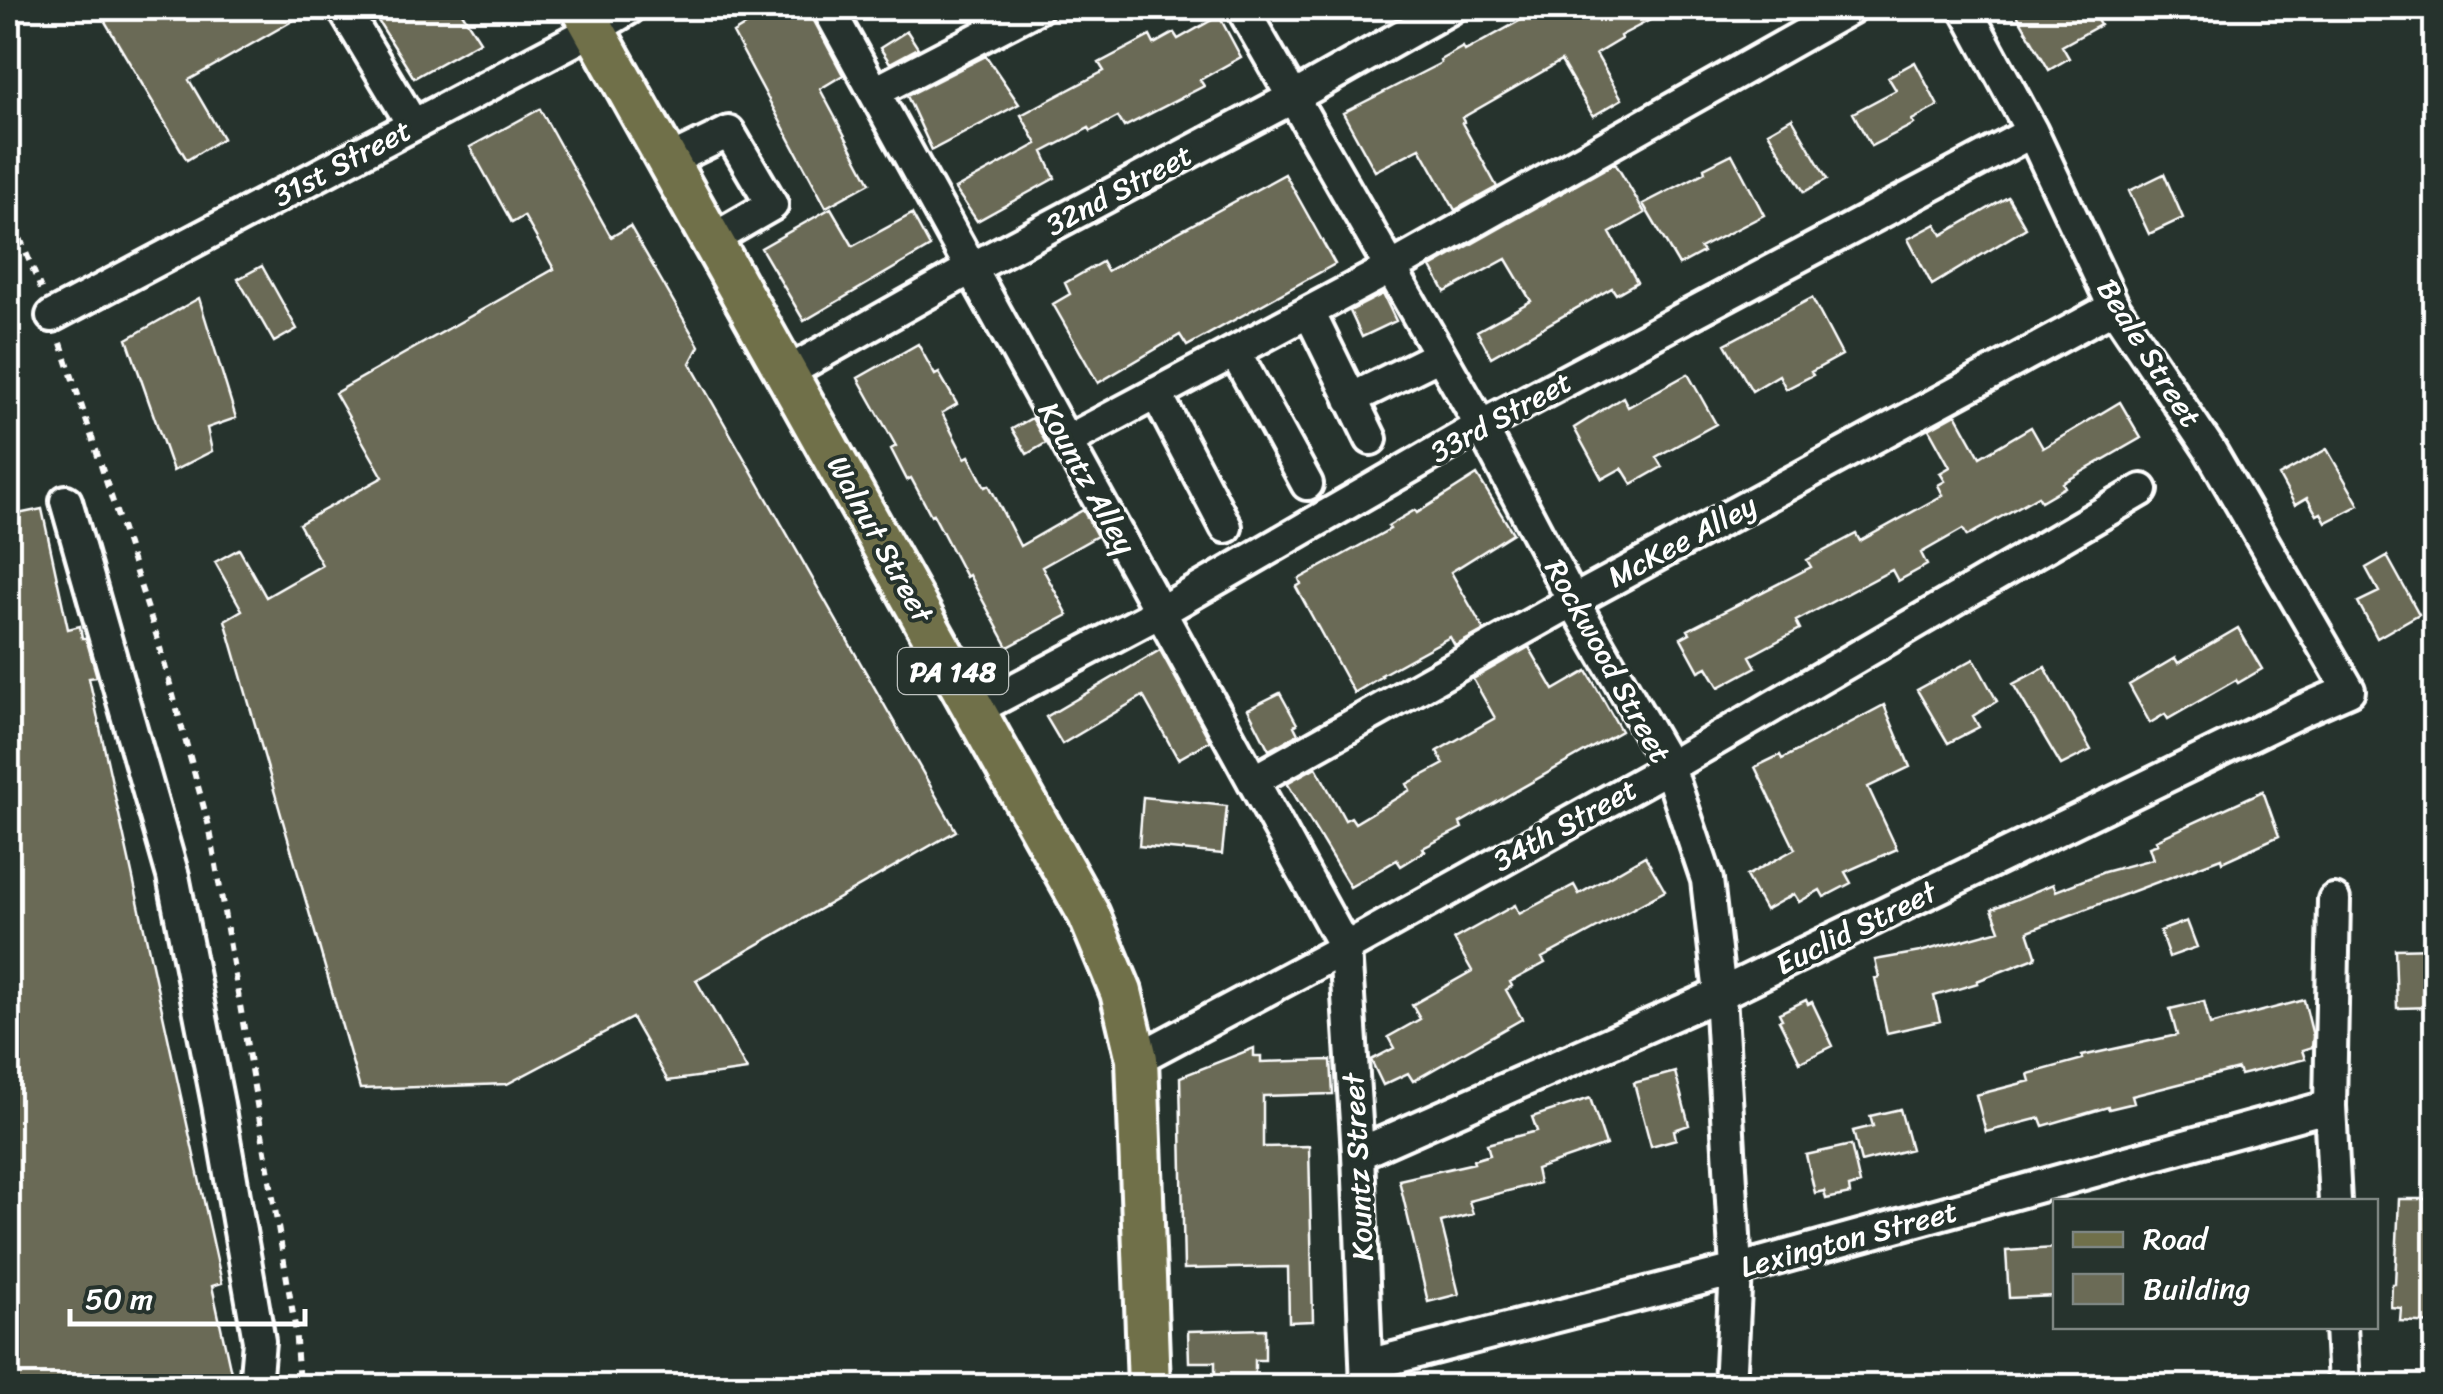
<svg xmlns="http://www.w3.org/2000/svg" width="2443" height="1394" font-family="Sriracha,sans-serif">
  <style>
    .building { fill: #6b6b56; stroke: #fff; stroke-width: 2.5 }
    .lines { fill: none; stroke-linecap: round; stroke-linejoin: round }
    .minor-casing { stroke: #fff; stroke-width: 38 }
    .major-casing { stroke: #fff; stroke-width: 48 }
    .path { stroke: #fff; stroke-width: 6; stroke-dasharray: 8 8; stroke-linecap: butt }
    .minor { stroke: #26332d; stroke-width: 30 }
    .major { stroke: #70704a; stroke-width: 40 }
    .labels { text-anchor: middle; stroke-width: 8; stroke-linejoin: round; paint-order: stroke }
    .shield { fill: #26332d; stroke: #bec2c0; stroke-width: 2.5 }
    .shield-label { font-size: 28px; font-weight: bold; fill: #fff }
    .street-label { font-size: 30px; fill: #fff; stroke: #26332d }
  </style>
  <rect width="100%" height="100%" fill="#26332d"/>
  <filter id="ink" filterUnits="userSpaceOnUse"><feTurbulence type="fractalNoise" baseFrequency=".01" numOctaves="2"/><feDisplacementMap in="SourceGraphic" scale="20" xChannelSelector="R" yChannelSelector="G"/><feConvolveMatrix kernelMatrix="1 2 1 2 8 2 1 2 1" color-interpolation-filters="sRGB"/></filter>
  <g filter="url(#ink)">
    <!-- building -->
    <path class="building" d="M97 8H315L189 80 223 138 187 160Z
      M370 8H459L480 41 414 78Z
      M774 8H809L812 17 843 75 820 89 870 183 826 207 733 33Z
      M1554 8H1673L1620 36 1621 39 1596 54 1622 99 1593 116 1561 61 1462 118 1464 122 1462 123 1497 187 1455 210 1420 148 1375 171 1343 113 1441 63 1440 60 1463 47 1465 51 1532 14 1534 19Z
      M2013 8H2090L2100 25 2062 46 2069 58 2049 70Z
      M1219 16 1241 57 1200 80 1204 86 1124 127 1118 117 1091 131 1089 128 1043 152 1055 178 977 221 955 189 1037 144 1021 115 1104 71 1099 63 1150 36 1154 44 1174 33 1178 39Z
      M907 31 918 48 890 63 880 48Z
      M986 56 1019 104 932 150 907 96Z
      M1915 62 1938 106 1912 120 1914 124 1871 146 1853 113 1896 90 1888 77Z
      M540 109 611 237 630 226 699 346 690 363 956 831 696 980 747 1070 668 1081 632 1018 507 1084 360 1089 225 620 242 610 215 562 239 549 266 597 322 565 299 524 383 477 335 393 554 269 524 216 512 223 470 147Z
      M1792 118 1827 179 1804 192 1768 132Z
      M1732 154 1764 215 1700 248 1703 252 1679 265 1643 204 1705 172 1704 168Z
      M1615 163 1645 213 1610 233 1637 282 1616 294 1612 288 1491 357 1477 331 1531 301 1506 259 1445 292 1431 267Z
      M1285 174 1335 264 1187 346 1180 335 1098 383 1053 304 1070 294 1065 283 1102 262 1107 271Z
      M2164 174 2183 218 2149 234 2129 191Z
      M2008 197 2026 228 1932 285 1908 239 1936 224 1942 235Z
      M831 208 853 246 912 214 930 247 804 321 761 248Z
      M262 266 297 329 274 342 238 279Z
      M1383 294 1396 321 1362 337 1350 311Z
      M199 298 236 418 207 428 212 451 173 471 127 339Z
      M1812 298 1842 355 1811 372 1813 375 1786 389 1779 375 1752 391 1725 344Z
      M918 344 935 375 939 373 957 404 942 413 965 458 969 456 985 487 989 485 1020 546 1083 510 1097 536 1042 567 1068 615 1008 647 969 575 966 577 933 514 931 515 911 478 907 480 891 449 896 446 858 378Z
      M1688 374 1716 424 1656 457 1662 467 1632 484 1622 468 1602 479 1574 428 1623 397 1628 407Z
      M2120 402 2141 438 2063 483 2065 487 2041 501 2038 496 1967 536 1963 529 1921 553 1927 565 1898 581 1892 570 1796 621 1800 629 1750 656 1756 667 1719 687 1707 667 1699 671 1681 638 1690 633 1688 630 1811 567 1807 560 1856 534 1860 541 1943 495 1938 485 1945 481 1940 473 1950 467 1929 429 1956 414 1980 457 2031 427 2043 448Z
      M1032 418 1046 443 1027 454 1012 429Z
      M2327 449 2359 505 2326 522 2321 513 2317 515 2307 498 2295 505 2279 476Z
      M1477 475 1513 533 1451 572 1484 630 1455 646 1450 637 1381 675 1382 676 1354 693 1296 587 1301 584 1299 579 1390 529 1388 526 1415 510 1417 513Z
      M42 509 68 629 80 626 82 638H86L97 677 89 678 222 1283 212 1286 234 1386H8V516Z
      M2387 556 2419 614 2377 638 2358 602 2379 592 2366 568Z
      M2238 628 2262 669 2238 683 2236 680 2168 719 2165 714 2150 723 2129 685 2175 658 2178 663Z
      M1529 647 1554 690 1587 671 1621 731 1460 823 1462 828 1423 848 1425 851 1401 866 1397 860 1350 887 1287 783 1316 767 1345 820 1351 817 1355 823 1410 790 1407 784 1444 764 1437 751 1495 718 1473 679Z
      M1160 650 1210 741 1178 759 1143 696 1062 744 1046 717Z
      M1974 659 1997 701 1973 716 1979 727 1948 743 1917 690Z
      M2045 667 2091 750 2061 765 2013 684Z
      M1280 693 1297 724 1294 726 1298 734 1269 750 1248 709Z
      M1884 705 1910 767 1868 787 1897 849 1845 872 1851 883 1824 897 1820 890 1799 902 1794 894 1765 910 1746 876 1795 849 1755 767 1780 755 1782 759Z
      M2263 791 2279 836 2222 862 2221 858 2028 931 2036 955 2035 958 1977 981 1978 983 1934 996 1940 1021 1887 1033 1875 978 1879 977 1875 960 1920 952 2000 930 1992 909 2053 884 2056 891 2104 872 2153 859 2149 847 2158 844 2156 840Z
      M1143 797 1227 806 1222 854 1139 846Z
      M1645 856 1665 891 1542 958 1545 963 1510 982 1512 986 1506 990 1522 1019 1413 1081 1408 1073 1383 1085 1371 1060 1394 1048 1388 1037 1420 1019 1412 1005 1472 971 1454 939 1515 905 1519 914 1574 885 1579 894Z
      M2187 921 2197 947 2169 957 2160 931Z
      M2436 948V1007L2397 1008 2395 949Z
      M1806 1000 1808 1004 1812 1002 1833 1046 1800 1062 1779 1020 1782 1019 1779 1013Z
      M2304 1000 2313 1036 2312 1047 2302 1050 2305 1059 2240 1075 2238 1069 2132 1096 2134 1103 2109 1109 2108 1107 2043 1126 2040 1118 1986 1132 1976 1095 2030 1081 2028 1074 2083 1059 2082 1056 2177 1035 2170 1009 2204 1001 2210 1025Z
      M1254 1048V1056H1261V1062L1331 1060 1333 1094 1263 1096V1147L1309 1146 1313 1321 1289 1322 1288 1267 1184 1269 1180 1077Z
      M1675 1072 1689 1125 1674 1130 1676 1139 1651 1146 1634 1083Z
      M1590 1098 1606 1145 1536 1169 1539 1183 1469 1201 1473 1214 1441 1222 1459 1294 1428 1302 1399 1180 1474 1163 1473 1160 1490 1155 1487 1144 1537 1131 1532 1117Z
      M1900 1109 1911 1149 1861 1162 1853 1131 1873 1126 1870 1116Z
      M1851 1145 1860 1184 1849 1187 1850 1194 1826 1199 1824 1191 1815 1193 1806 1155Z
      M2399 1199H2436V1323L2400 1321 2401 1308 2391 1307 2392 1284H2395Z
      M2056 1248V1296L2009 1298 2006 1251Z
      M1265 1329V1360H1255V1386H1215V1362H1189L1188 1331Z"/>
    <g class="lines">
      <!-- minor casing -->
      <g class="minor-casing">
        <path id="minor" d="M343 8 413 125
          M828 8 1345 948 1358 1154 1367 1386
          M1242 8 1481 426 1573 601 1669 767 1707 880 1720 994 1736 1270 1730 1386
          M875 92 1037 8
          M669 161 729 132 772 205 713 239
          M1309 312 1371 439
          M52 316 595 29 630 8
          M1235 352 1307 484
          M788 372 972 268 1294 97 1451 8
          M1156 393 1226 527
          M1351 399 1440 355
          M1067 441 1391 268 1851 8
          M66 501 173 876 218 1104 259 1341 255 1386
          M975 710 1160 612 1481 426 2032 132
          M1253 781 1573 601 2114 307
          M2334 900 2330 1106 2335 1202
          M1137 1059 1345 948 1669 767 2142 490
          M1358 1154 1720 994 2303 710 2349 690 2210 450 2114 307 2032 132 1965 8
          M2341 1326 2344 1386
          M1367 1365 1736 1270 2330 1106"/>
      </g>
      <!-- major casing -->
      <g class="major-casing">
        <path id="major" d="M582 8 1089 915 1121 992 1137 1059 1149 1386"/>
      </g>
      <!-- path -->
      <path class="path" d="M8 209 41 289
        M61 343 157 637 210 830 295 1326 299 1386"/>
      <!-- minor -->
      <use href="#minor" class="minor"/>
      <!-- major -->
      <use href="#major" class="major"/>
    </g>
  </g>
  <g class="labels">
    <!-- shield labels -->
    <rect class="shield" x="898" y="648" width="110" height="46" rx="8"/>
    <g class="shield-label">
      <text x="953" y="681">PA 148</text>
    </g>
    <!-- street labels -->
    <g class="street-label">
      <text transform="translate(342 163) rotate(-28)" y="10">31st Street</text>
      <text transform="translate(1119 190) rotate(-28)" y="10">32nd Street</text>
      <text transform="translate(2149 353) rotate(58)" y="10">Beale Street</text>
      <text transform="translate(1501 417) rotate(-29)" y="10">33rd Street</text>
      <text transform="translate(1087 478) rotate(61)" y="10">Kountz Alley</text>
      <text transform="translate(880 539) rotate(61)" y="10">Walnut Street</text>
      <text transform="translate(1682 541) rotate(-28)" y="10">McKee Alley</text>
      <text transform="translate(1608 661) rotate(61)" y="10">Rockwood Street</text>
      <text transform="translate(1565 825) rotate(-29)" y="10">34th Street</text>
      <text transform="translate(1856 928) rotate(-26)" y="10">Euclid Street</text>
      <text transform="translate(1358 1167) rotate(-93)" y="10">Kountz Street</text>
      <text transform="translate(1849 1239) rotate(-15)" y="10">Lexington Street</text>
    </g>
  </g>
  <!-- margin -->
  <rect width="2443" height="1394" fill="none" stroke="#26332d" stroke-width="40"/>
  <rect x="20" y="20" width="2403" height="1354" fill="none" stroke="#fff" stroke-width="4" filter="url(#ink)"/>
  <!-- legend -->
  <rect x="2053" y="1199" width="325" height="130" fill="#26332d" stroke="#7d8581" stroke-width="2.5"/>
  <rect x="2073" y="1232" width="50" height="15" fill="#70704a" stroke="#7d8581" stroke-width="2.5"/>
  <text x="2143" y="1249" font-size="30" fill="#ffffff">Road</text>
  <rect x="2073" y="1274" width="50" height="30" fill="#6b6b56" stroke="#7d8581" stroke-width="2.5"/>
  <text x="2143" y="1299" font-size="30" fill="#ffffff">Building</text>
  <!-- scale -->
  <path d="M70 1309v15h235v-15" fill="none" stroke="#ffffff" stroke-width="5"/>
  <text x="85" y="1309" font-size="30" fill="#ffffff" stroke="#26332d" stroke-width="8" paint-order="stroke">50 m</text>
</svg>
